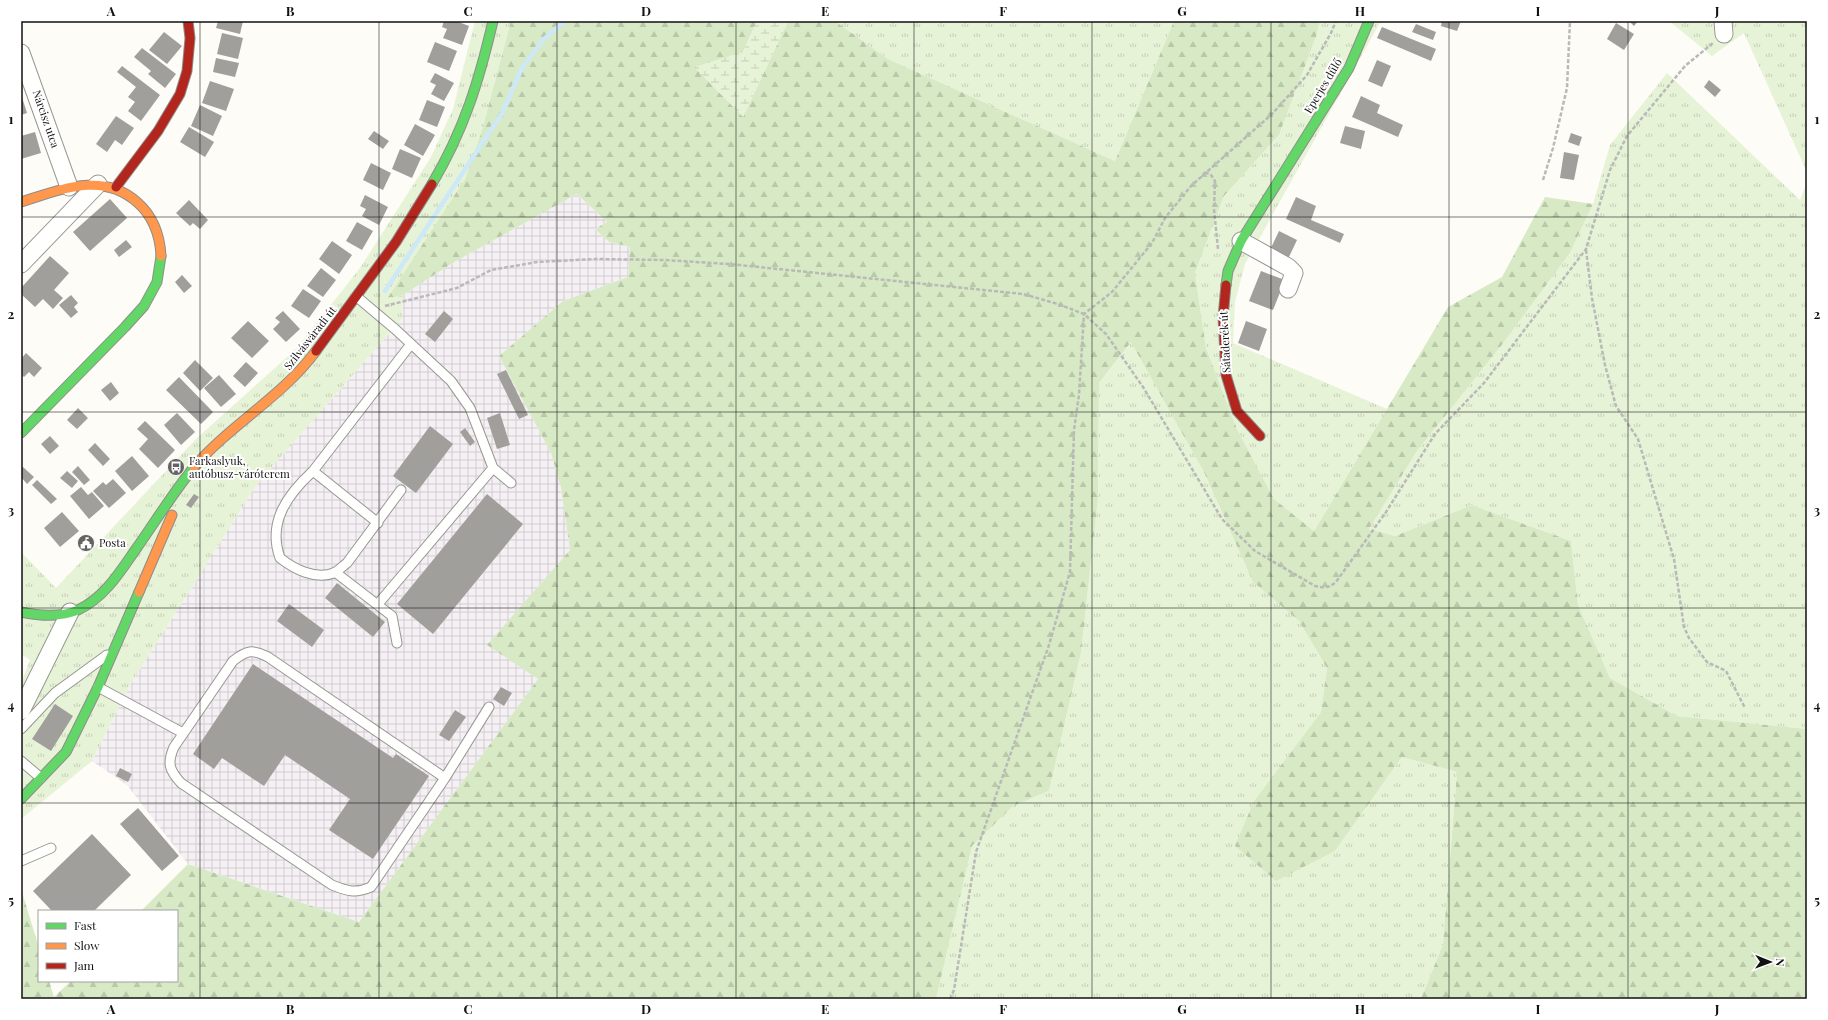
<svg xmlns="http://www.w3.org/2000/svg" width="1828" height="1020" font-family="'Playfair Display',serif">
  <style>
    .industrial { fill: url(#industrial-grid) }
    .grass { fill: url(#grass-tufts) }
    .forest { fill: url(#forest-firs) }
    .wetland { fill: url(#wetland-marsh) }
    .lines { fill: none; stroke-linecap: round; stroke-linejoin: round }
    .stream { stroke: #cde8f7; stroke-width: 4.5 }
    .building { fill: #a19f9c }
    .lane-casing { stroke: #979795; stroke-width: 11 }
    .street-casing { stroke: #979795; stroke-width: 19 }
    .fast-casing { stroke: #8e8d8b; stroke-width: 11 }
    .slow-casing { stroke: #8e8d8b; stroke-width: 11 }
    .jam-casing { stroke: #8e8d8b; stroke-width: 11 }
    .path { stroke: #b9b9b8; stroke-width: 2.5; stroke-dasharray: 4 2; stroke-linecap: butt }
    .lane { stroke: #fffffe; stroke-width: 9 }
    .street { stroke: #fffffe; stroke-width: 17 }
    .fast { stroke: #63d668; stroke-width: 9 }
    .slow { stroke: #ff974d; stroke-width: 9 }
    .jam { stroke: #b3261e; stroke-width: 9 }
    .grid { fill: none; stroke: #111; stroke-width: 1; stroke-opacity: 0.55 }
    .labels { text-anchor: middle; stroke-width: 4; stroke-linejoin: round; paint-order: stroke }
    .street-label { font-size: 11px; fill: #111; stroke: #fff }
    .poi-label { font-size: 11px; fill: #111; stroke: #fff; text-anchor: start }
    .neatline { fill: none; stroke: #111; stroke-width: 1.5 }
    .grid-label { font-size: 13px; text-anchor: middle; font-weight: bold; fill: #111 }
  </style>
  <defs>
    <pattern id="industrial-grid" width="8" height="8" patternUnits="userSpaceOnUse"><rect width="8" height="8" fill="#f5f0f3"/><path d="M0 4h8M4 0v8" fill="none" stroke="#d1cdcf"/></pattern>
    <pattern id="grass-tufts" width="24" height="20" patternUnits="userSpaceOnUse"><rect width="24" height="20" fill="#e7f3d7"/><path d="M3 7l-1-3M5 7V3M7 7l1-3M15 17l-1-3M17 17v-4M19 17l1-3" fill="none" stroke="#c5cfb8"/></pattern>
    <pattern id="forest-firs" width="22" height="20" patternUnits="userSpaceOnUse"><rect width="22" height="20" fill="#d8eac5"/><path d="M5 1l3.5 6h-7zM16 11l3.5 6h-7z" fill="#b8c8a8"/></pattern>
    <pattern id="wetland-marsh" width="20" height="14" patternUnits="userSpaceOnUse"><rect width="20" height="14" fill="#e7f3d7"/><path d="M1 5h8M5 5V1M11 12h8M15 12V8" fill="none" stroke="#c5cfb8"/></pattern>
  </defs>
  <rect width="100%" height="100%" fill="#fdfcf7"/>
  <!-- industrial -->
  <path class="industrial" d="M577 194 607 222 595 229 609 242 630 247 628 277 563 301 499 356 551 453 561 488 570 550 488 645 538 679 359 922 188 864 127 785 92 761 130 685 257 484 402 319 403 295 451 264Z"/>
  <!-- grass -->
  <path class="grass" d="M475 21H511L482 130 465 179 388 299 403 295 402 319 257 484 130 685 92 761 21 819V683L30 660 21 654V552L56 588 196 439 296 349 360 268 431 157 453 109Z
    M835 21H1174L1115 161 888 59Z
    M1320 21H1381L1245 264 1235 302 1233 343 1387 409 1314 531 1274 499 1237 429 1206 348 1195 273 1224 196 1279 135 1316 37Z
    M1669 21H1807V172L1744 33 1712 56Z
    M1667 73 1800 200 1807 182V729L1677 716 1610 678 1578 605 1571 541 1472 505 1395 536 1369 529 1417 451 1501 346 1570 253 1593 204 1610 145Z
    M1132 341 1204 472 1253 582 1299 621 1327 668 1321 712 1254 801 1335 851 1402 757 1457 772 1443 944 1421 999H936L972 846 1013 806 1049 791 1081 653 1098 498 1099 383Z"/>
  <!-- forest -->
  <path class="forest" d="M511 21H757L743 52V117L788 21H835L888 59 1115 161 1174 21H1320L1316 37 1279 135 1224 196 1195 273 1206 348 1237 429 1274 499 1314 531 1448 307 1502 277 1545 197 1593 204 1570 253 1501 346 1417 451 1369 529 1395 536 1472 505 1571 541 1578 605 1610 678 1677 716 1807 729V999H1421L1443 944 1457 772 1402 757 1335 851 1276 881 1235 846 1254 801 1321 712 1327 668 1299 621 1253 582 1204 472 1131 342 1099 383 1098 498 1081 653 1049 791 1013 806 972 846 936 999H21L22 892 39 948V981H49L54 997 71 981H177V911H141L188 864 359 922 538 679 487 645 570 550 561 488 551 453 499 356 563 301 628 277 630 247 609 242 595 229 607 222 577 194 451 264 403 295 387 299 465 179 482 130Z"/>
  <!-- wetland -->
  <path class="wetland" d="M757 21H788L743 117 694 67 743 52Z"/>
  <g class="lines">
    <!-- stream -->
    <path class="stream" d="M385 291 502 113 522 68 543 40 565 21"/>
  </g>
  <!-- building -->
  <path class="building" d="M218 21H243L240 34 216 28Z
    M444 21H456L469 26 462 45 443 38 447 29 442 27Z
    M1442 21H1461L1457 31 1441 26Z
    M1629 21H1638L1634 26Z
    M1616 23 1634 34 1624 50 1607 39Z
    M1416 24 1436 32 1433 40 1412 32Z
    M1382 27 1436 49 1431 61 1377 38Z
    M164 32 182 46 167 64 149 50Z
    M222 33 243 38 238 59 217 54Z
    M435 42 457 51 449 71 427 62Z
    M142 48 176 74 165 88 148 74 151 71 134 57Z
    M216 58 239 63 235 77 213 72Z
    M1377 60 1391 66 1382 87 1368 81Z
    M122 66 160 95 141 121 128 111 135 102 128 97 136 87 117 72Z
    M435 73 454 83 444 101 431 94 436 85 430 82Z
    M1709 80 1721 90 1715 97 1704 87Z
    M210 81 234 89 226 111 202 103Z
    M21 94 27 113 21 115Z
    M1361 96 1380 105 1377 113 1403 125 1398 137 1352 117Z
    M427 100 445 107 437 127 419 120Z
    M200 105 222 116 213 136 191 126Z
    M116 116 134 128 122 145 115 140 107 152 96 144Z
    M415 124 435 135 423 156 404 145Z
    M1345 126 1365 131 1361 149 1340 143Z
    M189 127 214 142 205 157 180 142Z
    M374 131 389 141 383 149 368 139Z
    M35 132 41 153 21 159V136Z
    M1571 133 1582 137 1579 146 1568 142Z
    M400 149 421 158 412 178 392 169Z
    M1564 152 1579 155 1574 180 1560 178Z
    M371 163 391 173 383 190 363 180Z
    M365 195 388 207 379 225 362 216 366 209 360 206Z
    M1296 197 1316 206 1311 220 1344 234 1340 243 1286 219Z
    M110 199 127 218 90 251 73 232Z
    M189 200 208 220 200 229 193 223 190 226 176 213Z
    M357 222 373 231 362 250 346 241Z
    M1279 231 1297 240 1288 259 1270 250Z
    M126 240 132 247 119 257 114 250Z
    M332 241 352 255 339 274 319 259Z
    M50 256 69 273 54 290 63 298 53 309 43 299 35 307 21 294V288Z
    M321 268 336 280 323 297 307 286Z
    M1261 271 1285 280 1273 310 1249 301Z
    M182 275 192 286 184 293 175 282Z
    M303 289 321 301 309 318 291 306Z
    M71 295 78 303 74 307 78 312 71 318 59 305Z
    M283 311 300 329 286 342 273 329 280 322 275 318Z
    M444 311 453 319 435 342 425 334Z
    M248 321 269 341 252 358 231 338Z
    M1246 321 1267 329 1259 351 1238 343Z
    M26 353 42 368 34 377 29 372 24 377 21 374V359Z
    M195 360 213 378 200 391 183 373Z
    M246 362 258 373 245 387 233 376Z
    M506 370 528 415 519 419 497 374Z
    M219 375 236 394 221 407 204 388Z
    M179 377 213 412 201 424 166 390Z
    M111 382 119 393 110 401 101 390Z
    M78 408 88 418 77 429 67 420Z
    M177 413 195 432 181 445 164 425Z
    M500 413 510 445 497 449 487 418Z
    M145 421 175 450 158 468 139 449 148 439 137 429Z
    M430 426 453 444 416 493 393 476Z
    M465 428 475 442 470 446 460 432Z
    M50 436 59 446 50 454 41 444Z
    M95 443 110 459 103 466 88 450Z
    M132 456 149 476 132 491 115 471Z
    M78 466 90 480 84 485 72 472Z
    M23 467 34 477 27 484 21 477V468Z
    M67 471 78 481 72 488 60 478Z
    M113 479 126 493 109 508 93 491 103 482 106 485Z
    M37 480 57 499 51 504 32 485Z
    M81 487 88 495 92 492 104 506 89 519 70 496Z
    M194 494 199 497 191 508 186 505Z
    M487 494 523 524 433 634 397 604Z
    M62 512 79 531 60 547 44 528Z
    M337 583 385 622 373 637 325 598Z
    M289 604 324 630 312 647 277 621Z
    M253 664 393 758 396 754 429 776 373 859 329 830 350 799 285 755 264 786 222 758 214 769 193 754Z
    M501 687 512 693 504 706 493 699Z
    M55 704 73 716 51 751 32 739Z
    M455 710 466 717 449 741 439 735Z
    M120 768 132 774 128 782 116 776Z
    M138 808 179 856 162 871 120 824Z
    M92 834 131 875 94 911H52L33 891Z"/>
  <g class="lines">
    <!-- lane casing -->
    <g class="lane-casing">
      <path id="lane" d="M357 297 395 329 451 381 470 408 493 468 511 483
        M313 471 378 523
        M401 490 347 563C343 566 338 571 334 573 315 580 294 569 280 558 267 522 288 494 313 471L411 344
        M335 572 392 616 397 643
        M378 604 493 468
        M98 687 183 733
        M21 729 55 693 107 655
        M21 761 41 778
        M445 778 268 657C252 649 247 650 233 661L174 747C167 763 169 770 181 783L332 885C347 891 355 894 371 887L445 778 489 707
        M21 861 51 848"/>
    </g>
    <!-- street casing -->
    <g class="street-casing">
      <path id="street" d="M1723 21 1724 34
        M21 53 69 187
        M1241 241 1288 267 1294 273 1288 289
        M21 264 98 184
        M21 711 70 612"/>
    </g>
    <!-- fast casing -->
    <g class="fast-casing">
      <path id="fast" d="M432 184C464 130 479 81 493 21
        M1226 285 1228 271 1241 241 1349 68 1369 21
        M21 433 125 327 144 306 157 282 161 256
        M21 612C40 616 60 618 78 610 104 598 120 572 136 549 155 522 173 493 194 467
        M21 799 66 752 98 687 139 592"/>
    </g>
    <!-- slow casing -->
    <g class="slow-casing">
      <path id="slow" d="M21 202C60 190 102 171 137 202 153 216 160 235 161 256
        M194 467C231 424 282 397 316 351
        M139 592 172 515"/>
    </g>
    <!-- jam casing -->
    <g class="jam-casing">
      <path id="jam" d="M116 187 158 131 180 94 187 71 190 38 188 21
        M1226 285 1223 317 1226 375 1237 411 1260 436
        M316 351 396 242 432 184"/>
    </g>
    <!-- path -->
    <path class="path" d="M1205 172 1211 175 1215 181 1214 209 1218 249
      M1543 180 1553 148 1567 88 1570 21
      M1586 250 1592 298 1605 365 1616 406 1638 439 1674 559 1684 627 1689 638 1707 662 1726 671 1745 708
      M385 306 457 288 491 270 537 262 596 259 664 260 729 264 1023 294 1058 304 1084 314 1106 334 1143 387 1222 519 1255 551 1315 586C1324 588 1329 588 1336 582L1386 512 1435 434 1484 383 1586 249 1610 170 1627 136 1685 66 1713 43
      M950 999 954 990 976 852 1049 645 1070 572 1074 430 1079 395 1084 314 1112 292 1152 243 1165 218 1191 186 1272 114 1307 75 1331 33 1336 21"/>
    <!-- lane -->
    <use href="#lane" class="lane"/>
    <!-- street -->
    <use href="#street" class="street"/>
    <!-- fast -->
    <use href="#fast" class="fast"/>
    <!-- slow -->
    <use href="#slow" class="slow"/>
    <!-- jam -->
    <use href="#jam" class="jam"/>
  </g>
  <!-- grid -->
  <path class="grid" d="M200 21V999M379 21V999M557 21V999M736 21V999M914 21V999M1092 21V999M1271 21V999M1449 21V999M1628 21V999M21 217H1807M21 412H1807M21 608H1807M21 803H1807"/>
  <!-- icons -->
  <defs>
    <g id="bus-disc" transform="scale(0.9)"><circle r="9.5" fill="#646362" stroke="#fff"/><path d="M-5-6H5V4H4V6H2V4H-2V6H-4V4H-5ZM-3.5-4V0h7V-4ZM-3.5 1.2v1.5H-2V1.2ZM2 1.2v1.5H3.5V1.2Z" fill="#fff"/></g>
    <g id="civic-disc" transform="scale(0.9)"><circle r="9.5" fill="#646362" stroke="#fff"/><path d="M-.6-6.5H3V-4.5H.6V-3L4-1V1h2V6H-6V1h2V-1L-.6-3ZM-1.2 2.5V6h2.4V2.5Z" fill="#fff"/></g>
  </defs>
  <g fill-rule="evenodd">
    <use href="#bus-disc" x="176" y="467"/>
    <use href="#civic-disc" x="86" y="543"/>
  </g>
  <g class="labels">
    <!-- street labels -->
    <g class="street-label">
      <text transform="translate(1323 86) rotate(-59)" y="4">Eperjes dűlő</text>
      <text transform="translate(46 119) rotate(71)" y="4">Nárcisz utca</text>
      <text transform="translate(310 338) rotate(-52)" y="4">Szilvásváradi út</text>
      <text transform="translate(1225 342) rotate(-93)" y="4">Sátaderék út</text>
    </g>
    <!-- poi labels -->
    <g class="poi-label">
      <text x="189" y="465">Farkaslyuk,<tspan x="189" dy="13">autóbusz-váróterem</tspan></text>
      <text x="99" y="547">Posta</text>
    </g>
  </g>
  <!-- border -->
  <rect width="1828" height="1020" fill="none" stroke="#ffffff" stroke-width="44"/>
  <!-- legend -->
  <rect x="38" y="910" width="140" height="72" fill="#ffffff" stroke="#a0a0a0"/>
  <rect x="46" y="923" width="20" height="6" fill="#63d668" stroke="#a0a0a0"/>
  <text x="74" y="930" font-size="12" fill="#111111">Fast</text>
  <rect x="46" y="943" width="20" height="6" fill="#ff974d" stroke="#a0a0a0"/>
  <text x="74" y="950" font-size="12" fill="#111111">Slow</text>
  <rect x="46" y="963" width="20" height="6" fill="#b3261e" stroke="#a0a0a0"/>
  <text x="74" y="970" font-size="12" fill="#111111">Jam</text>
  <!-- north arrow -->
  <g transform="translate(1770 962) rotate(91)" stroke="#ffffff" stroke-width="3" paint-order="stroke">
  <path d="M0-3L7 15L0 10L-7 15Z" fill="#111111"/>
  <text y="-6" font-size="11" font-weight="bold" text-anchor="middle" fill="#111111">N</text>
  </g>
  <rect x="22" y="22" width="1784" height="976" class="neatline"/>
  <g class="grid-label">
    <text x="111" y="16">A</text>
    <text x="290" y="16">B</text>
    <text x="468" y="16">C</text>
    <text x="646" y="16">D</text>
    <text x="825" y="16">E</text>
    <text x="1003" y="16">F</text>
    <text x="1182" y="16">G</text>
    <text x="1360" y="16">H</text>
    <text x="1538" y="16">I</text>
    <text x="1717" y="16">J</text>
    <text x="11" y="124">1</text>
    <text x="1817" y="124">1</text>
    <text x="11" y="319">2</text>
    <text x="1817" y="319">2</text>
    <text x="11" y="515">3</text>
    <text x="1817" y="515">3</text>
    <text x="11" y="710">4</text>
    <text x="1817" y="710">4</text>
    <text x="11" y="905">5</text>
    <text x="1817" y="905">5</text>
    <text x="111" y="1014">A</text>
    <text x="290" y="1014">B</text>
    <text x="468" y="1014">C</text>
    <text x="646" y="1014">D</text>
    <text x="825" y="1014">E</text>
    <text x="1003" y="1014">F</text>
    <text x="1182" y="1014">G</text>
    <text x="1360" y="1014">H</text>
    <text x="1538" y="1014">I</text>
    <text x="1717" y="1014">J</text>
  </g>
</svg>
